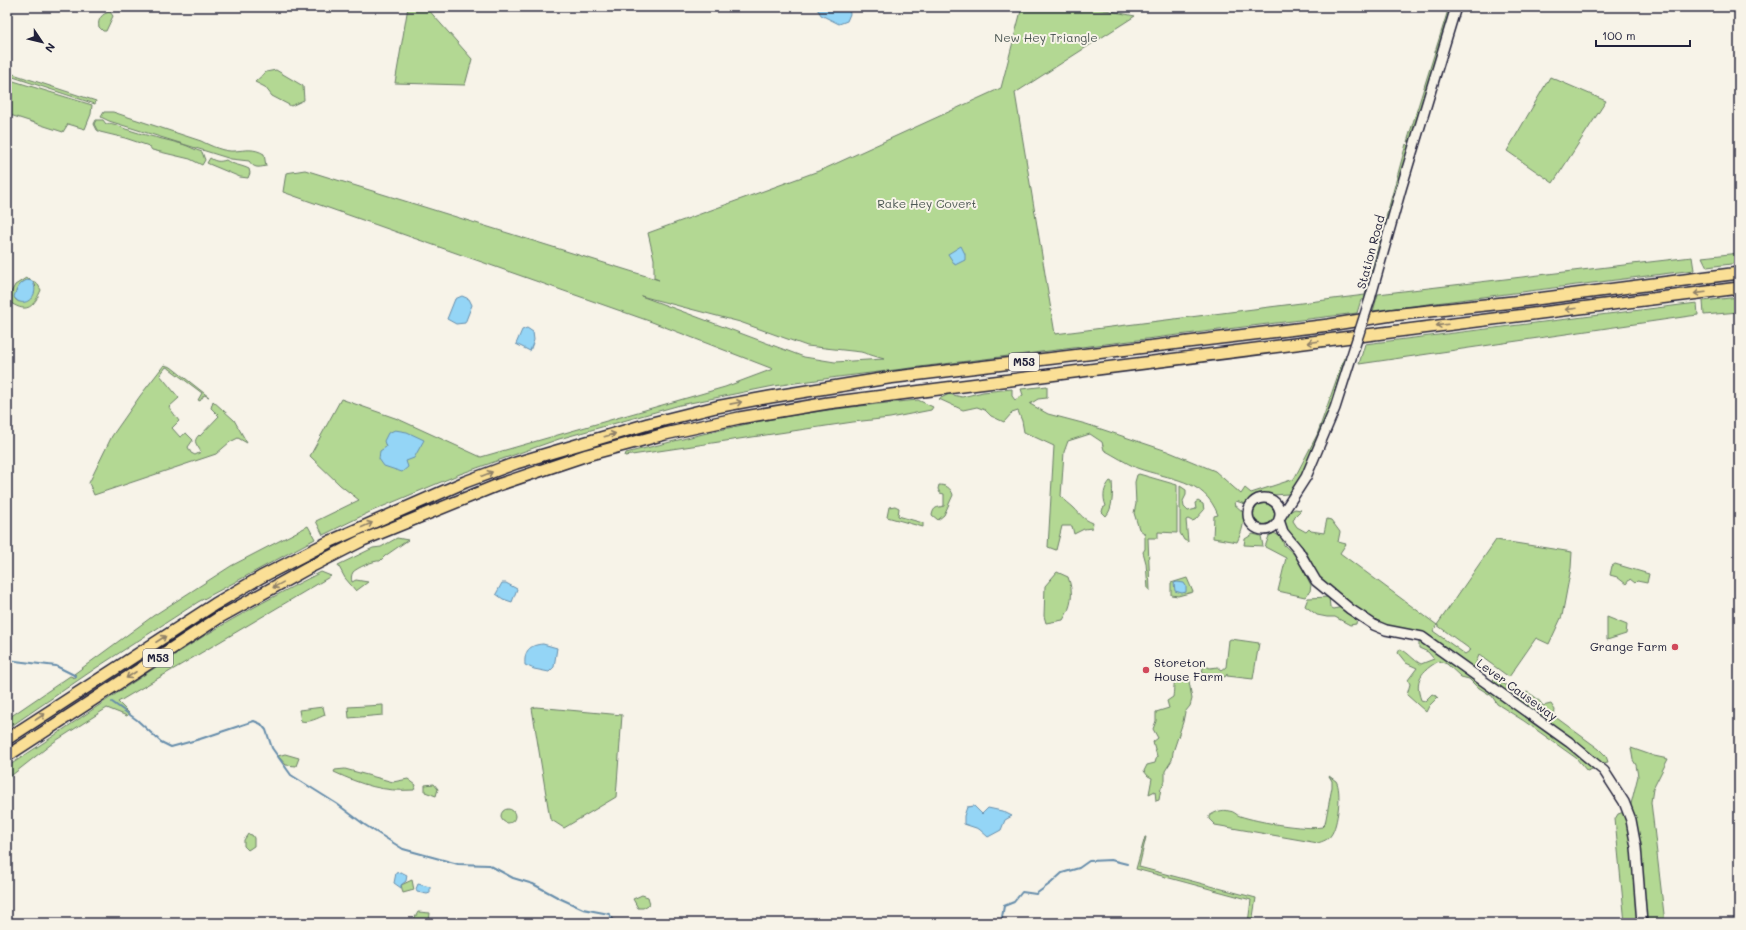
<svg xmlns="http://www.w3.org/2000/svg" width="1746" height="930" font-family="Mali,sans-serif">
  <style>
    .green { fill: #b3d893; stroke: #6a7d67; fill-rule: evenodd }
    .water { fill: #94d5f6; stroke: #668dab }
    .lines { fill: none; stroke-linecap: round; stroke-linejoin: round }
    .stream { stroke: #668dab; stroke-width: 2 }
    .secondary-casing { stroke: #22223b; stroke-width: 12 }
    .highway-casing { stroke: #22223b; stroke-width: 14 }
    .secondary { stroke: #f7f3e8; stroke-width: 9 }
    .highway { stroke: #fadf96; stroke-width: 11 }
    .secondary-bridge-casing { stroke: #22223b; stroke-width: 12; stroke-linecap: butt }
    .secondary-bridge { stroke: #f7f3e8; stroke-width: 9 }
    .oneway { stroke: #8e8068 }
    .poi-dot { fill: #d1495b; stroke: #f7f3e8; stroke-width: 1.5 }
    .labels { text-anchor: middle; stroke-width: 4; stroke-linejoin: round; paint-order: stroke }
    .shield { fill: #f7f3e8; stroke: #62616f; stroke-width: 1 }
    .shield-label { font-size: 11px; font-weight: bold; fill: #22223b }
    .park-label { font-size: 12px; fill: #4e5955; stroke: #f7f3e8 }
    .street-label { font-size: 12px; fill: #22223b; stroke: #f7f3e8 }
    .poi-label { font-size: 12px; fill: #22223b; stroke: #f7f3e8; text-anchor: end }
  </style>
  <rect width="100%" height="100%" fill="#f7f3e8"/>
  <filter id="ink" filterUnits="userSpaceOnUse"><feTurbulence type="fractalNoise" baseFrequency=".025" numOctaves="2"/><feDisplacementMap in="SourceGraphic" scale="8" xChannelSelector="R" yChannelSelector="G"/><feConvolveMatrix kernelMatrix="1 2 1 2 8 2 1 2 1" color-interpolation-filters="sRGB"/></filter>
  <g filter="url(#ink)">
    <!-- green -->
    <path class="green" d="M408 7H426L472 59 465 85 395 83Z
      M1022 7H1091L1135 16 1015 93 1055 334 1365 295 1406 144 1409 147 1367 300H1361L1357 313 838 377 774 386 680 405 559 439 460 474 372 511 323 535 316 521 359 500 340 485 310 456 341 399 398 419 481 457 725 387 773 369 652 322 283 192 286 173 305 170 659 280 654 278V259L648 233 824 169 1001 88ZM641 296 740 322 807 346 861 352 884 359 835 362 804 357Z
      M1449 7H1452L1412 136 1410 141 1407 142Z
      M110 12 113 16 106 31H103L99 27C97 20 102 13 110 12Z
      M276 70 303 86 304 100 291 106 272 96 265 87 255 82 266 72Z
      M7 72 96 101 95 104 7 75Z
      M1550 77 1606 101 1553 183 1507 151Z
      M7 79 92 105 91 114 85 129 68 124 63 132 7 114Z
      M104 112H113L201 141C211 146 224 152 235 151 246 150 254 148 264 154L266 166C257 168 254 168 249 161L231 159 109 121 101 117Z
      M96 120H103L106 124C116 122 120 128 129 130 146 136 165 139 182 144 189 146 195 150 202 152L205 160 202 165 190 159 152 150 149 146 125 138 100 132 97 130 94 124Z
      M210 158C216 162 220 162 226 160 233 165 241 165 249 169L250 173 248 178 240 177 209 164 207 163Z
      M1739 253V263L1707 267 1702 257Z
      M1692 257 1694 270 1373 311 1378 294Z
      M26 278 31 280C20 280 16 289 15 299L19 302 36 286 32 281 37 283 41 290C34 306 28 314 11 303L9 296 15 285Z
      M1739 297V312L1704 315 1703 301Z
      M1697 303 1698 315 1690 316 1359 364 1365 344Z
      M1344 358H1348L1329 413 1299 483 1288 494 1258 496 1245 504 1236 501 1234 504 1243 512C1245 522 1242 532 1237 542L1213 538 1214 516 1218 515C1204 478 1170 480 1137 468 1126 463 1115 456 1104 450L1102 442 1090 434 1068 441 1064 452 1061 496C1065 501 1070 504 1074 508 1081 515 1083 519 1093 523L1092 528 1084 529 1074 534 1072 526H1062L1056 550 1048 547 1054 446 1024 432 1022 421 1018 411 1012 413 1004 422 991 416 985 410 977 407 963 410 939 399 949 394 962 397 983 392 1012 389V396L1015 400 1023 395 1021 389 1047 386V398L1038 399 1030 404 1048 414 1086 424 1167 451 1215 471 1241 494 1245 488 1251 493 1294 479 1317 435Z
      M164 365 171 367 209 397 204 395 200 401 198 400 202 393 170 369 166 367 160 375 179 398 169 407 179 421 172 428 180 437 186 433 193 440 188 447 191 453 195 455 201 452C197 444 192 442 199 435L200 436 219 416 211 408 213 401 234 420 247 443 238 438 230 442 216 454 94 495 89 483 112 436 140 396Z
      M918 400 933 407 931 410 890 418 853 422 625 456 626 453C671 442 716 430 761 421 813 411 865 405 918 400Z
      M1139 474 1177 485V533L1158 532V538H1148L1150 591 1148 589 1146 563 1143 552 1145 549V537L1144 533 1139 529 1134 513 1136 504 1135 482 1137 475Z
      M1110 481 1112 482C1113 492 1113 509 1106 516L1102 512 1103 508 1106 506C1102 496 1104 488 1110 481Z
      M939 485C946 485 951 488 953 495L944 515 938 520 932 515C934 506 937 508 944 506V494L940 493 938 489Z
      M1180 486 1186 490V495L1183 501 1184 507 1188 511 1196 509 1195 503 1198 501 1203 504 1204 510 1195 520 1192 521 1188 519 1186 520 1188 542 1184 540 1180 533Z
      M1252 515a12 12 0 1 1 24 0a12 12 0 1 1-24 0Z
      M895 506 899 508 898 516 923 523V527L887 517 889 507Z
      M1295 509 1301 510 1295 516 1293 521 1297 527 1306 532 1309 529 1311 531 1324 533 1327 519 1331 520 1340 532 1338 542 1346 544 1340 553 1437 625 1496 540 1572 552 1571 568 1562 616 1549 644 1536 638 1509 677 1479 655 1474 668 1469 671 1505 691 1493 681 1494 678 1522 695 1527 692C1534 696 1539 699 1543 706L1551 704 1555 710 1554 716 1599 749 1606 756 1608 762C1600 763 1595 769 1587 771L1576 758 1524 721 1497 704 1492 696 1476 686 1469 679 1461 677 1447 664 1439 661C1421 671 1414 680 1421 700L1425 701 1432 694 1438 697 1429 706 1426 712 1407 695 1410 684 1408 680 1417 668 1406 663 1398 653 1400 649C1408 652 1413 660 1421 664L1434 659 1428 652 1419 648V632C1409 629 1399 630 1389 627 1371 620 1334 594 1321 579 1313 570 1308 551 1301 545 1290 534 1279 532 1287 513ZM1437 625 1471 650 1465 654 1433 631Z
      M308 526 315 539 198 602 96 668 7 729V719L70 676 75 678 76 675 74 674 153 616 231 566Z
      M1274 533 1281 537 1284 545 1296 556 1311 585 1310 591 1305 597 1278 591 1286 558 1265 547 1269 536Z
      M1253 534 1261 536 1263 546 1244 545 1245 539Z
      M397 538 408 540 385 556 380 561C374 560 357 568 353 572 351 576 351 578 352 582L356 580 368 582 356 591 345 578 338 565 373 548 381 547Z
      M1615 564 1649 574 1647 583 1637 581 1635 583 1630 579 1626 584 1617 577 1610 575 1612 566Z
      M321 572 331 576 118 702 129 713 127 716 107 708 54 742 7 779V767C73 724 137 678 204 636 242 613 282 592 321 572Z
      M1057 572 1068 577C1074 593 1072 606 1063 620L1046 623 1044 616 1045 586Z
      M1187 578 1193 592 1178 596 1171 595V583Z
      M1329 597 1330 607 1334 609 1342 607 1357 618 1356 624 1350 625 1335 617H1327L1317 615 1305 606 1308 598Z
      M1607 617 1627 625 1626 634 1607 640Z
      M1231 639 1259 643 1253 679 1227 676V674L1225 677 1202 673 1203 668 1206 666 1210 668 1218 667 1222 670 1226 667 1229 640Z
      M1188 675 1192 699 1190 706 1185 712 1183 722 1173 752 1172 760 1165 771V781L1161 788 1159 800 1156 801 1155 791 1149 794 1152 778 1148 776 1144 771 1147 765 1155 763 1157 756 1153 742 1158 738 1153 729 1156 721V712L1169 708 1167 701 1173 697C1175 684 1171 677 1188 675Z
      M383 705V715L349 718 348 707Z
      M323 707 325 715C318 718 309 723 301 721L299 710Z
      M536 707 622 715 616 797 564 828 550 819 532 708Z
      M1631 748 1654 756 1668 759 1653 789 1651 802 1665 923H1646L1630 808 1638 776 1636 765 1633 760Z
      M285 754 299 758 296 766 286 765 278 756Z
      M345 769 393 782 408 779 416 785 414 790C383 792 362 785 334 772L335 770Z
      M1329 776 1336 781C1342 790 1338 826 1331 835 1328 840 1323 841 1318 843L1215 825 1209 819V816C1215 812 1222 809 1229 811 1234 811 1236 815 1240 816 1258 822 1304 830 1322 827L1325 824 1332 787V781Z
      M434 784 438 789 436 796 425 792V785Z
      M501 816a7 7 0 1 1 14 0a7 7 0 1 1-14 0Z
      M1624 812 1629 828 1640 923H1625L1615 819 1618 814Z
      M248 834 252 835 254 838V846L248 850 244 846V840Z
      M1145 837H1146L1139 867 1256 898 1252 923H1248L1251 900 1136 869Z
      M412 880 414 890 403 893 401 885Z
      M642 895 648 897 650 904 643 908H638L633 899Z
      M418 912 430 913 429 923H412Z"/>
    <!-- water -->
    <path class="water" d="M816 7H847L849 8 850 14 847 21 839 24 821 15Z
      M961 246 965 254V260L955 265 948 254Z
      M27 280 32 281C42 295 23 311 14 297 16 289 20 283 27 280Z
      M462 296 469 299 472 305 465 323 456 324 447 319 455 299Z
      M527 328 533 332 534 340 530 351 516 344 522 330Z
      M395 430 407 432 424 440 414 458 406 461 408 467 402 472 384 466 379 459 380 451 386 447 384 441 388 433Z
      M1177 582 1184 583 1186 586V592L1182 593 1175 591 1174 583Z
      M502 583H506L517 589 512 602 503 599 496 594Z
      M543 644 557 648 554 667 549 672 534 669 525 665C524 651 529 645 543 644Z
      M974 806 982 814 988 808 1002 811 1012 816 1005 820 1001 830 988 837 979 829 964 824V816L967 807Z
      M401 872 407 875 406 881 401 885V888L394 883 396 873Z
      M418 884 430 887V893L427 894 417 892 416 889Z"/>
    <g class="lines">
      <!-- stream -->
      <path class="stream" d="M7 660 56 666 76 676
        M112 702 137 720 161 742 171 747 200 739 254 721 261 724 266 730 272 748 291 775 337 804 365 825 403 849 458 864 489 865 513 878 533 884 559 898 583 909 609 914 616 923
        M1001 923 1004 906 1014 902 1022 892 1036 894 1051 883 1062 873 1079 868 1089 861 1111 860 1127 864"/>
      <!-- secondary casing -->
      <g class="secondary-casing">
        <path id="secondary" d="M1370 299 1401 189 1456 7
          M1248 514a16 16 0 1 1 32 0a16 16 0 1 1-32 0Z
          M1279 519 1306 477 1335 408 1351 358
          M1279 520 1283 532 1298 550 1316 581 1350 609 1374 625 1386 630 1422 637 1569 742 1604 771 1624 802 1631 820 1636 847 1642 923"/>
      </g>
      <!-- highway casing -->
      <g class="highway-casing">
        <path id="highway" d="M7 739 215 604 261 577 331 541 465 482 516 463 648 424 716 407 770 397 888 378 1329 325 1392 315 1513 302 1739 273
          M7 756 220 617 312 566 363 540 498 485 587 455 665 434 739 418 828 403 1739 288"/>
      </g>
      <!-- secondary -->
      <use href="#secondary" class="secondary"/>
      <!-- highway -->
      <use href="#highway" class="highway"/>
      <!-- secondary-bridge casing -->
      <g class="secondary-bridge-casing">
        <path id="secondary-bridge" d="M1351 358 1370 299"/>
      </g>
      <!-- secondary-bridge -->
      <use href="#secondary-bridge" class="secondary-bridge"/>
    </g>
    <!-- one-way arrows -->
    <defs><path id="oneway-shaft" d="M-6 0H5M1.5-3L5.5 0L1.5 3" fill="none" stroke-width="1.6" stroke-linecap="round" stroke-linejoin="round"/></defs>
    <g class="oneway">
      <use href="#oneway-shaft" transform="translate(1700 293) rotate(173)"/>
      <use href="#oneway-shaft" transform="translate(1571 309) rotate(173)"/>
      <use href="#oneway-shaft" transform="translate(1442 325) rotate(173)"/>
      <use href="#oneway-shaft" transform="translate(1313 342) rotate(173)"/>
      <use href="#oneway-shaft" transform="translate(736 403) rotate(-11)"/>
      <use href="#oneway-shaft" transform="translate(610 435) rotate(-16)"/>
      <use href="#oneway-shaft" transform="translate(487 474) rotate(-21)"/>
      <use href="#oneway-shaft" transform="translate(367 525) rotate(-24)"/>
      <use href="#oneway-shaft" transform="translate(278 585) rotate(151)"/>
      <use href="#oneway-shaft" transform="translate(161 639) rotate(-33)"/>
      <use href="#oneway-shaft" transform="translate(131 675) rotate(147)"/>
      <use href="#oneway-shaft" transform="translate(40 717) rotate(-33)"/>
    </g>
  </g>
  <!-- markers -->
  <g class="poi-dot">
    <circle cx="1675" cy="647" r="4"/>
    <circle cx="1146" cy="670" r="4"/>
  </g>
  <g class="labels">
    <!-- shield labels -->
    <g class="shield">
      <rect x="1009" y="353" width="30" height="18" rx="3"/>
      <rect x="143" y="649" width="30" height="18" rx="3"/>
    </g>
    <g class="shield-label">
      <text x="1024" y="366">M53</text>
      <text x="158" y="662">M53</text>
    </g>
    <!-- park labels -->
    <g class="park-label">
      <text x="1046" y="42">New Hey Triangle</text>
      <text x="927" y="208">Rake Hey Covert</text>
    </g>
    <!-- street labels -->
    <g class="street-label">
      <text transform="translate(1371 252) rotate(-75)" y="4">Station Road</text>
      <text transform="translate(1517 690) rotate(36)" y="4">Lever Causeway</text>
    </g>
    <!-- poi labels -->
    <g class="poi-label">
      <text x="1667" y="651">Grange Farm</text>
      <text x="1154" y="667" text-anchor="start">Storeton<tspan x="1154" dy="14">House Farm</tspan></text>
    </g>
  </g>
  <!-- margin -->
  <rect width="1746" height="930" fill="none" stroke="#f7f3e8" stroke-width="24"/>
  <rect x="12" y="12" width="1722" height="906" fill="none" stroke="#22223b" stroke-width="1.5" filter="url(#ink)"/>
  <!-- north arrow -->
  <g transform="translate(42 42) rotate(125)" stroke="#f7f3e8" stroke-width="3" paint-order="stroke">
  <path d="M0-3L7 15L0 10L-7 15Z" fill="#22223b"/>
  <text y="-6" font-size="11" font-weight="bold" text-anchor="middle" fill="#22223b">N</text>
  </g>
  <!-- scale -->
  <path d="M1596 40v6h94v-6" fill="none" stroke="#22223b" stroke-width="2"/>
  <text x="1602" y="40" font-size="12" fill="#22223b" stroke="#f7f3e8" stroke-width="3" paint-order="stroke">100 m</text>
</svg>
